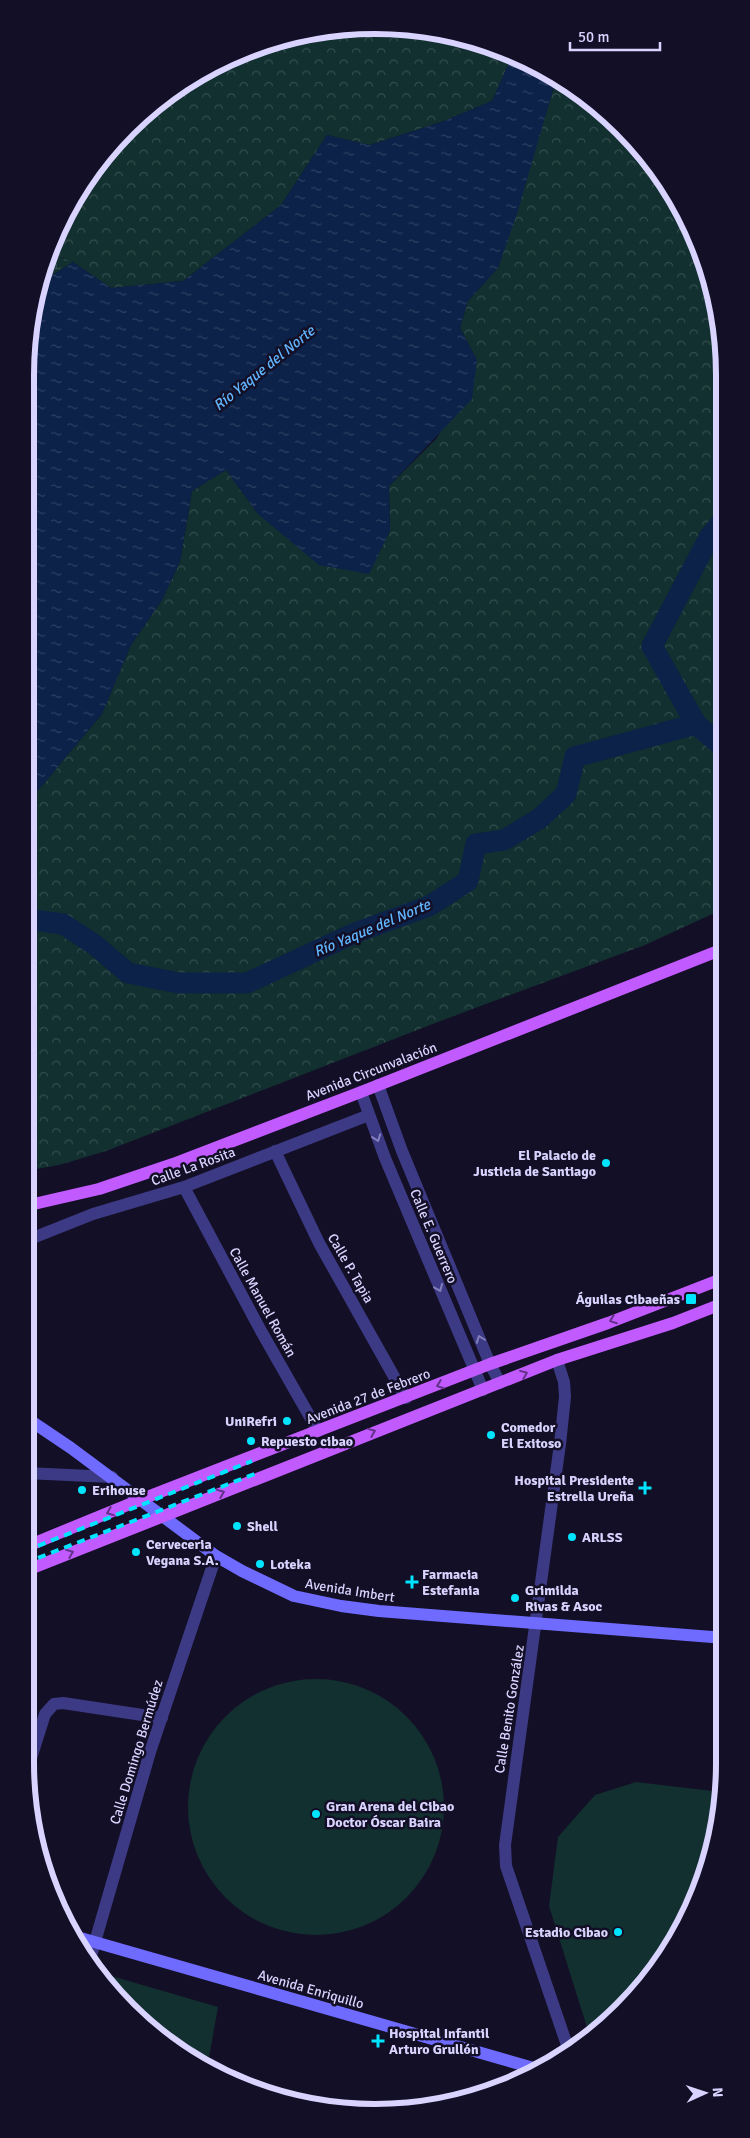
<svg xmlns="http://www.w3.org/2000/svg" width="750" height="2138" font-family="Signika,sans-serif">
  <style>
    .grass { fill: #12302f }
    .forest { fill: url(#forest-crowns) }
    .wetland { fill: url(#wetland-marsh) }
    .water { fill: url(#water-ripples) }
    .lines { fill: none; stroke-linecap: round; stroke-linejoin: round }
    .river { stroke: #0c2248; stroke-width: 21 }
    .street { stroke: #3d3a85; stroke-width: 12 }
    .secondary { stroke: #6f6bff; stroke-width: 12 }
    .primary { stroke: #c25bff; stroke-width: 12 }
    .rail { stroke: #00e5ff; stroke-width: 4; stroke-dasharray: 8 6; stroke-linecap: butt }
    .oneway { stroke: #837fbc }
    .oneway2 { stroke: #623188 }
    .poi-dot { fill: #00e5ff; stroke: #130f26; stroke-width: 2 }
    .labels { text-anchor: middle; stroke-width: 5; stroke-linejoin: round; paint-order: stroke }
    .street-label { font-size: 14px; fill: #d9d4ff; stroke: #130f26 }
    .poi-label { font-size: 14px; font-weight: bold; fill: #d9d4ff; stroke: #130f26; text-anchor: start }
    .water-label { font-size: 15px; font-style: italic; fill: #62b6ff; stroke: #130f26 }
    .rim { fill: none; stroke: #d9d4ff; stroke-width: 6 }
  </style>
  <defs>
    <pattern id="forest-crowns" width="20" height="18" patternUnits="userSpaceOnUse" patternTransform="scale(1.25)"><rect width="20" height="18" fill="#12302f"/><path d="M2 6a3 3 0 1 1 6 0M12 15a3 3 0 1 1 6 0" fill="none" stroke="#344d4e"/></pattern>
    <pattern id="wetland-marsh" width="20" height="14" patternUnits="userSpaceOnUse" patternTransform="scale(1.25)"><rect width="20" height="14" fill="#12302f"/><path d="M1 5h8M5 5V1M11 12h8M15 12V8" fill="none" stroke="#344d4e"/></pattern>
    <pattern id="water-ripples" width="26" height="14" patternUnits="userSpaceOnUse" patternTransform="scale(1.25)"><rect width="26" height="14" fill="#0c2248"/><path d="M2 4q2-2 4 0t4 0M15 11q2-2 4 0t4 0" fill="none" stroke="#2f4163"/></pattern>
  </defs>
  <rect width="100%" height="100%" fill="#130f26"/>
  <!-- grass -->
  <path class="grass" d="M188 1807a128 128 0 1 1 256 0a128 128 0 1 1-256 0Z
    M636 1782 721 1792 713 1853 666 1958 623 2010 590 2037 549 1906 558 1837 595 1795Z
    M98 1972 218 2007 207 2069C164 2042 125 2016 98 1972Z"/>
  <!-- forest -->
  <path class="forest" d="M398 26 465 37 512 56 492 101 441 122 370 145 327 135 281 205 183 281 111 288 73 262 49 253 61 220 97 162 144 112 200 72 262 44 329 28Z
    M560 80 638 144 689 220 722 329 723 909 645 945 443 1020 106 1151 59 1165 25 1171V806L102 714 131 645 162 600 180 562 192 491 226 470 258 514 390 531 389 486 437 438 477 360 460 328 468 301 498 268 553 90Z
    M25 380 37 497 25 598Z"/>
  <!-- wetland -->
  <path class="wetland" d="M49 253 73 262 37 285Z"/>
  <!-- water -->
  <path class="water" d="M512 56 550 72 560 80 553 90 517 214 498 268 468 301 460 328 477 360 472 399 389 486 390 531 369 574 319 565 258 514 226 470 192 491 180 562 162 600 131 645 102 714 25 806V598L37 497 25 375 37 285 73 262 111 288 183 281 281 205 327 135 370 145 441 122 492 101Z"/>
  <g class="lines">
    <!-- river -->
    <path class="river" d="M696 724 723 747
      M25 919 63 924 95 945 128 973 179 983H247L355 933 429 906 468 881 476 844 504 840 539 819 566 794 575 757 696 724 652 646 710 536 722 522"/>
    <!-- street -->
    <path class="street" d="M378 1085 402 1151 490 1364 500 1383
      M361 1092 385 1158 483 1390
      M275 1151 319 1243 406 1398
      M184 1187 261 1331 318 1431
      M25 1241 93 1214 184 1187 369 1115
      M557 1360 564 1382 565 1397 560 1444 505 1845 506 1866 570 2054
      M25 1473 112 1477
      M26 1774 45 1714 54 1704 63 1703 162 1718
      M90 1959 150 1752 216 1556"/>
    <!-- secondary -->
    <path class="secondary" d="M25 1417 71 1448 216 1556 242 1571 294 1596 341 1606 379 1611 725 1638
      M77 1937 537 2069"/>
    <!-- primary -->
    <path class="primary" d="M25 1206 99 1189 173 1164 361 1092 723 949
      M25 1547 142 1499 490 1364 608 1323 724 1278
      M25 1571 557 1360 673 1323 724 1303"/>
    <!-- rail -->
    <path class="rail" d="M25 1551 252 1461
      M25 1563 257 1473"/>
  </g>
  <!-- one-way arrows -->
  <defs><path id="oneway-chevron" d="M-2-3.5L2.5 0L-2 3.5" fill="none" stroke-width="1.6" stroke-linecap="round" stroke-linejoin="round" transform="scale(1.25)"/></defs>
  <g class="oneway">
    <use href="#oneway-chevron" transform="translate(377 1138) rotate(70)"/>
    <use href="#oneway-chevron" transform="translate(439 1288) rotate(67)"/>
    <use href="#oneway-chevron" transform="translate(480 1339) rotate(-111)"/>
  </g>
  <g class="oneway2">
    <use href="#oneway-chevron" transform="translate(613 1320) rotate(159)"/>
    <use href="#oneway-chevron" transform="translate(524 1374) rotate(-22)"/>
    <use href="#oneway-chevron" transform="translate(440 1385) rotate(159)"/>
    <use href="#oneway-chevron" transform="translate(372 1432) rotate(-22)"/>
    <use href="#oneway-chevron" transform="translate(221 1493) rotate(-22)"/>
    <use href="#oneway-chevron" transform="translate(110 1512) rotate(158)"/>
    <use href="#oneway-chevron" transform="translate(70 1553) rotate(-22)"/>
  </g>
  <!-- markers -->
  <g class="poi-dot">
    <circle cx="606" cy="1163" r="5"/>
    <rect x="685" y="1293" width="12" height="12" rx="2.5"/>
    <circle cx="287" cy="1421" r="5"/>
    <circle cx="491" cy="1435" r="5"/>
    <circle cx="251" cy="1441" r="5"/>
    <path d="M642.5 1480.5h5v5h5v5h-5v5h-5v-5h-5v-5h5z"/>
    <circle cx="82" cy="1490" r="5"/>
    <circle cx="237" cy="1526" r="5"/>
    <circle cx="572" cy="1537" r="5"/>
    <circle cx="136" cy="1552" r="5"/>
    <circle cx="260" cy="1564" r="5"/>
    <path d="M409.5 1574.5h5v5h5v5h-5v5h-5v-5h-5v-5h5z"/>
    <circle cx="515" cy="1598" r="5"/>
    <circle cx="316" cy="1814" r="5"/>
    <circle cx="618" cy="1932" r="5"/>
    <path d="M375.5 2033.5h5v5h5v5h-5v5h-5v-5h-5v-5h5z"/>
  </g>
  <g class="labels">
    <!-- street labels -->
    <g class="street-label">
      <text transform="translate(371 1071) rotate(-21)" y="5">Avenida Circunvalación</text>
      <text transform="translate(193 1166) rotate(-20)" y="5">Calle La Rosita</text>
      <text transform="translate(434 1236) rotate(67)" y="5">Calle E. Guerrero</text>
      <text transform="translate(351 1268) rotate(60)" y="5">Calle P. Tapia</text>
      <text transform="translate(263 1302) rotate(61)" y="5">Calle Manuel Román</text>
      <text transform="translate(368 1396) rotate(-21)" y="5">Avenida 27 de Febrero</text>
      <text transform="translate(350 1590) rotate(9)" y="5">Avenida Imbert</text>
      <text transform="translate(509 1709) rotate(-81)" y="5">Calle Benito González</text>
      <text transform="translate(136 1752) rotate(-73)" y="5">Calle Domingo Bermúdez</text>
      <text transform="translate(311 1989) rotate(16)" y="5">Avenida Enriquillo</text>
    </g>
    <!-- poi labels -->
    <g class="poi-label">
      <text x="596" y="1160" text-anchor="end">El Palacio de<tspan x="596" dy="16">Justicia de Santiago</tspan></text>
      <text x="680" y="1304" text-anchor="end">Águilas Cibaeñas</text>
      <text x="277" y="1426" text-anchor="end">UniRefri</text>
      <text x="501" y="1432">Comedor<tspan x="501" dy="16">El Exitoso</tspan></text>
      <text x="261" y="1446">Repuesto cibao</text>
      <text x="634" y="1485" text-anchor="end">Hospital Presidente<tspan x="634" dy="16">Estrella Ureña</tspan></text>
      <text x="92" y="1495">Erihouse</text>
      <text x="247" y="1531">Shell</text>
      <text x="582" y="1542">ARLSS</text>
      <text x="146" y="1549">Cerveceria<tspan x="146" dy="16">Vegana S.A.</tspan></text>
      <text x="270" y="1569">Loteka</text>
      <text x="422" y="1579">Farmacia<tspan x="422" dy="16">Estefania</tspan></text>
      <text x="525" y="1595">Grimilda<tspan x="525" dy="16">Rivas &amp; Asoc</tspan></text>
      <text x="326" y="1811">Gran Arena del Cibao<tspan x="326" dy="16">Doctor Óscar Baira</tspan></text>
      <text x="608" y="1937" text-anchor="end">Estadio Cibao</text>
      <text x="389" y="2038">Hospital Infantil<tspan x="389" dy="16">Arturo Grullón</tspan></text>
    </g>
    <!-- water labels -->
    <g class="water-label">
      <text transform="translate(264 368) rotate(-39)" y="5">Río Yaque del Norte</text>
      <text transform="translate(372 928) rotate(-23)" y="5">Río Yaque del Norte</text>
    </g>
  </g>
  <!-- crop -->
  <path d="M0 0H750V2138H0ZM375 34H375A341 341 0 0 1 716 375V1763A341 341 0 0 1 375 2104H375A341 341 0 0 1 34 1763V375A341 341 0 0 1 375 34Z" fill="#130f26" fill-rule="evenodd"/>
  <path class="rim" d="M375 34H375A341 341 0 0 1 716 375V1763A341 341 0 0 1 375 2104H375A341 341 0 0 1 34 1763V375A341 341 0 0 1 375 34Z"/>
  <!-- north arrow -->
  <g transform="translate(705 2093) rotate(87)" stroke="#130f26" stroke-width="4" paint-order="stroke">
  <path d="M0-4L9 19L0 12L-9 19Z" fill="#d9d4ff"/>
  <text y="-8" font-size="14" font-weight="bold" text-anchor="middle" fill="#d9d4ff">N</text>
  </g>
  <!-- scale -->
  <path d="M570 42v8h90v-8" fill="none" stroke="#d9d4ff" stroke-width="2.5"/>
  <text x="578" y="42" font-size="15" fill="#d9d4ff" stroke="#130f26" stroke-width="4" paint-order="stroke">50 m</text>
</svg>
